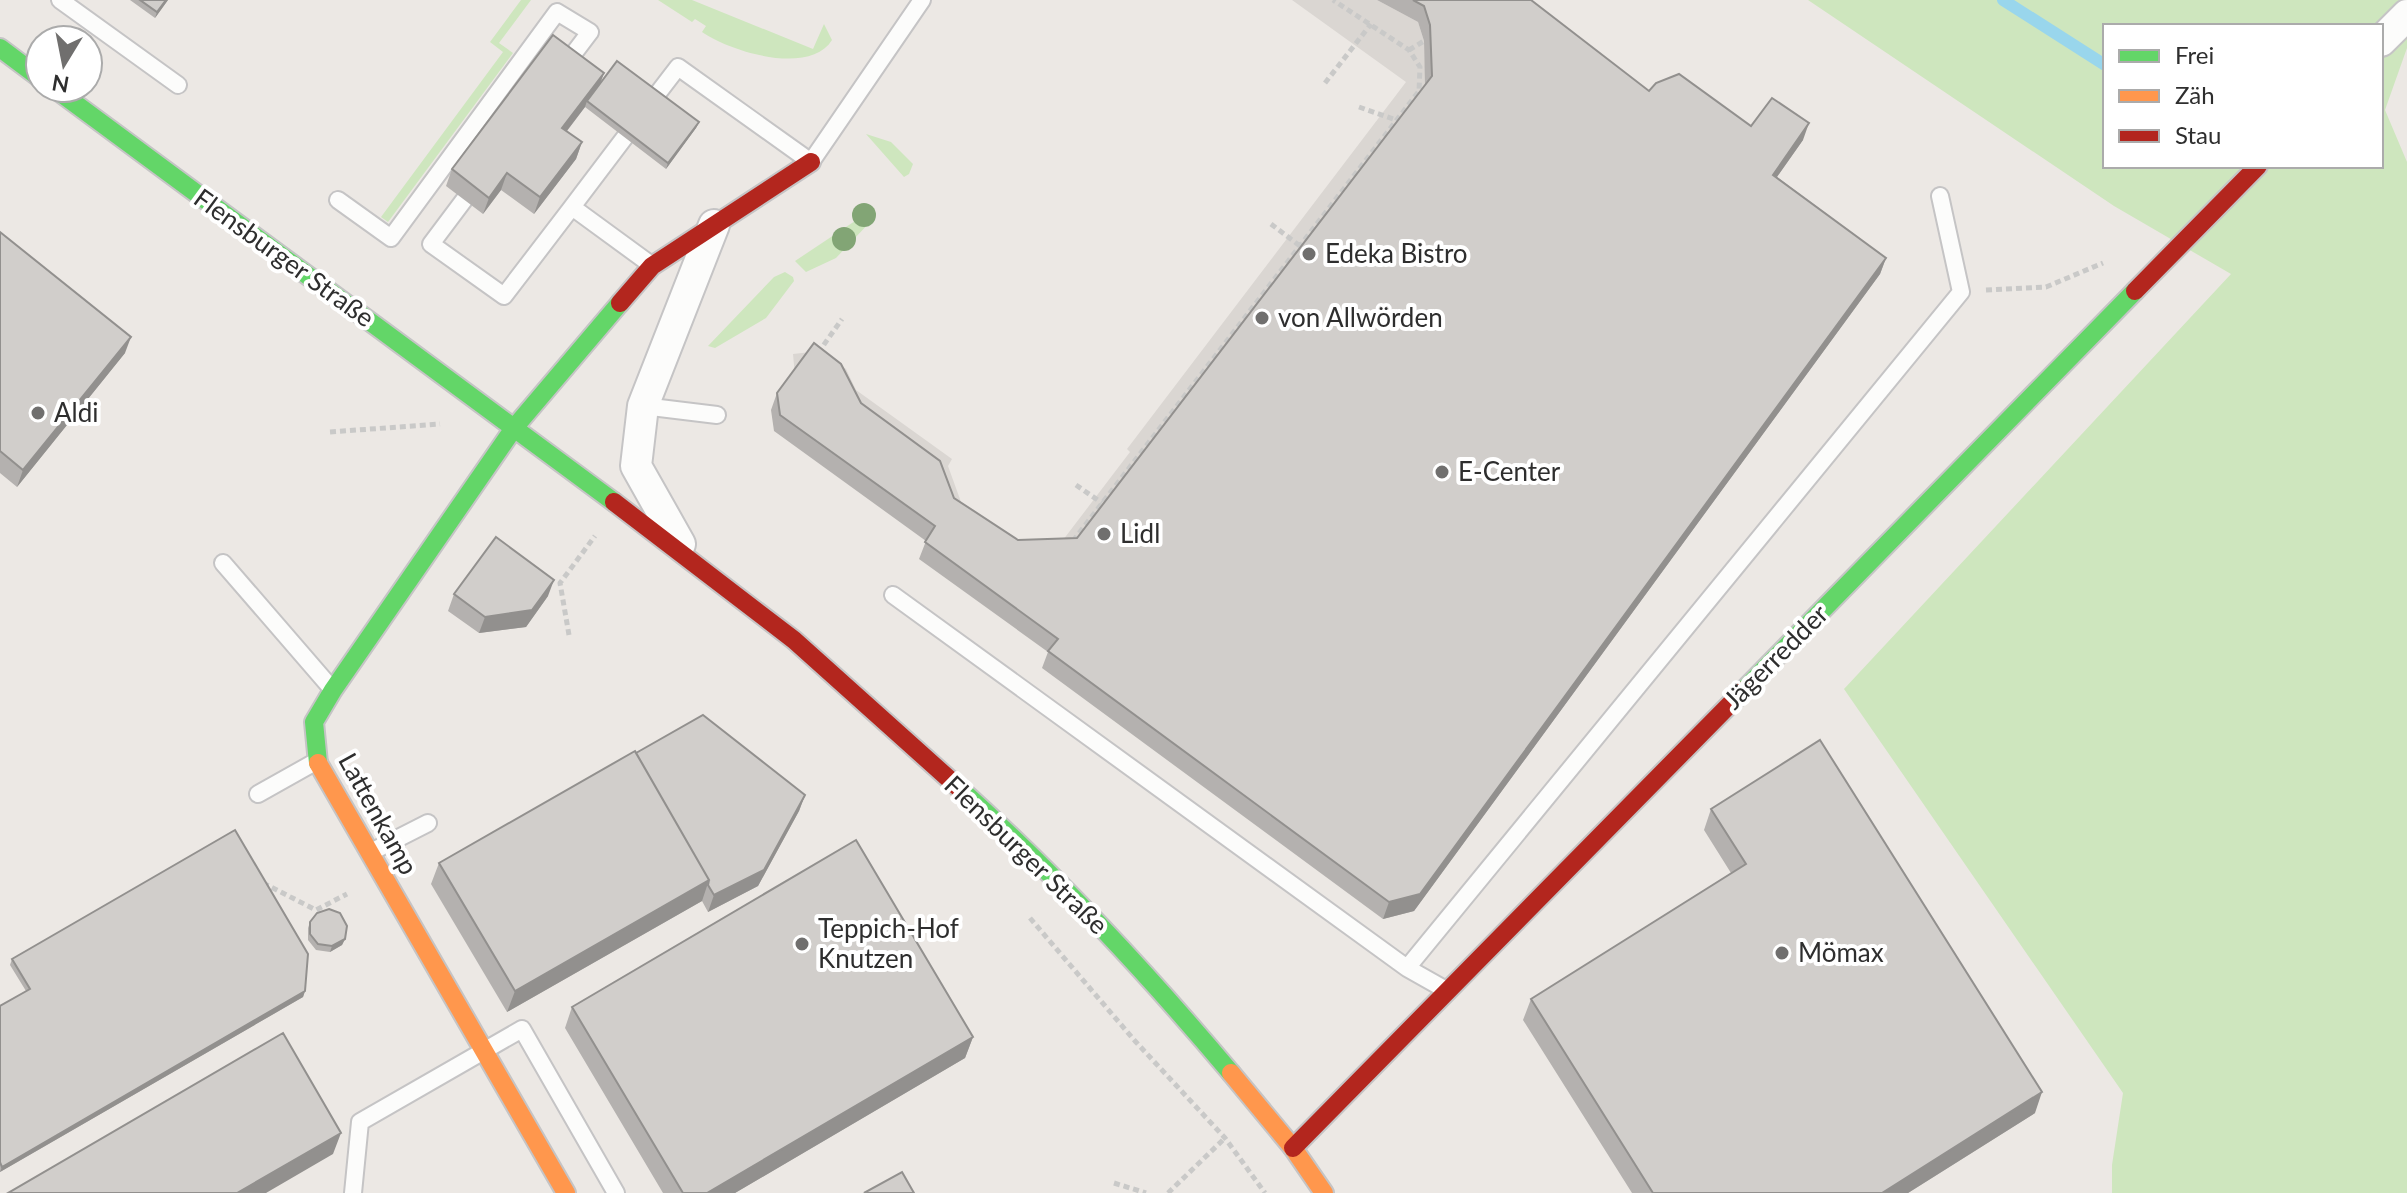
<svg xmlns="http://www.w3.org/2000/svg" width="2407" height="1193" font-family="Lato,sans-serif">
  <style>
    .green { fill: #cee6be; fill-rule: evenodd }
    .plaza { fill: #dad6d2 }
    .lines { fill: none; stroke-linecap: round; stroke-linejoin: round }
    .stream { stroke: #99d6ec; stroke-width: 12 }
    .lane-casing { stroke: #c5c4c5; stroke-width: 20 }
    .street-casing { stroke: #c5c4c5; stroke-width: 34 }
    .fast-casing { stroke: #c5c4c5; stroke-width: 22 }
    .slow-casing { stroke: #c5c4c5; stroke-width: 22 }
    .jam-casing { stroke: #c5c4c5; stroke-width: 22 }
    .path { stroke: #c9c9c8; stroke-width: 5; stroke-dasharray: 6 4; stroke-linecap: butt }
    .lane { stroke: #fcfcfb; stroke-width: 16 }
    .street { stroke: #fcfcfb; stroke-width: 30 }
    .fast { stroke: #63d668; stroke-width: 18 }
    .slow { stroke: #ff974d; stroke-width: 18 }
    .jam { stroke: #b3261e; stroke-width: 18 }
    .tree { fill: #82a575 }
    .wall { fill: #b4b1af }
    .shaded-wall { fill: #92908e }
    .building { fill: #d1cecb; stroke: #92908e; stroke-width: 2 }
    .poi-dot { fill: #706f6e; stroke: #fff; stroke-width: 3 }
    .labels { text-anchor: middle; stroke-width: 8; stroke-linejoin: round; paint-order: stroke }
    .poi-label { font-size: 26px; fill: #2e2e2e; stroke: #fff; text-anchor: start }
    .street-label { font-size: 26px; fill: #2e2e2e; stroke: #fff }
  </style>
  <rect width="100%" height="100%" fill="#ece8e4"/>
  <!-- green -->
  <path class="green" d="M521 0H531L499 43 513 53 388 222 381 217 503 52 490 42Z
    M658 0H692L813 49 824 24 832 40C810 76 731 52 702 32L706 26 695 19 692 22Z
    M1808 0H2407V48L2385 110 2407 162V1193H2112V1165L2123 1093 1844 689 2231 274 2114 206ZM2105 26H2381V166H2105Z
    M866 134 891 142 913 164 909 174 904 177Z
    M867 213 872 220 836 258 806 272 795 261Z
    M785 272 793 277 794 281 766 318 715 348 708 346 774 277Z"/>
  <!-- plaza -->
  <path class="plaza" d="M1292 0H1377L1418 22 1424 41 1426 93 1071 554 1012 557 795 376 793 354 820 351 846 369 856 390 952 459 948 466 961 502 1017 543 1063 540 1130 452 1127 449 1406 82Z"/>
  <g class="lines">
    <!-- stream -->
    <path class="stream" d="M2003 0 2105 65"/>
    <!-- lane casing -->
    <g class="lane-casing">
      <path id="lane" d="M60 0 178 85
        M655 97 678 67 811 162 922 0
        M338 200 391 238 557 12 590 32 565 65
        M464 200 431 244 504 296 572 207 650 264
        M572 207 625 137
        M643 406 717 415
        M223 563 332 689
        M893 595 1407 968
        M258 794 315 762
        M371 852 428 823
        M1446 990 1407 968 1961 292 1940 196
        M353 1193 360 1122 522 1029 616 1193"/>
    </g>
    <!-- street casing -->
    <g class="street-casing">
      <path id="street" d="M2381 41 2407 15
        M680 544 636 466 643 406 714 225"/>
    </g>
    <!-- fast casing -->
    <g class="fast-casing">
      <path id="fast" d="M0 48 40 78
        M54 88 614 502
        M1744 690 2135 291
        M318 763 314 722 333 690 514 428 620 303
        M959 788C1057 876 1147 973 1231 1073"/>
    </g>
    <!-- slow casing -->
    <g class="slow-casing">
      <path id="slow" d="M318 763 566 1193
        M1231 1073 1293 1148 1324 1193"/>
    </g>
    <!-- jam casing -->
    <g class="jam-casing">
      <path id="jam" d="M2135 291 2258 166
        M620 303 652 266 811 162
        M614 502 794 640 959 788
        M1293 1148 1744 690"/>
    </g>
    <!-- path -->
    <path class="path" d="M1409 50 1424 41
      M1325 83 1371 24
      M1359 107 1396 120
      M1271 224 1300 246
      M1986 290 2046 287 2103 263
      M818 353 842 319
      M330 432 440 424
      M1076 485 1102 503
      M1073 541 1419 91 1420 67 1409 50 1333 0
      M569 635 560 583 595 536
      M263 883 316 910 347 894
      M1030 918 1135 1041 1225 1138 1265 1193
      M1114 1183 1146 1193
      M1168 1193 1225 1138"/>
    <!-- lane -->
    <use href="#lane" class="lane"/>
    <!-- street -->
    <use href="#street" class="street"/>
    <!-- fast -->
    <use href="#fast" class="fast"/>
    <!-- slow -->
    <use href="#slow" class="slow"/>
    <!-- jam -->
    <use href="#jam" class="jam"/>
  </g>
  <!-- trees -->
  <g class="tree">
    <circle cx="864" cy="215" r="12"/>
    <circle cx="844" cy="239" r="12"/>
  </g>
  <!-- wall -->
  <path class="wall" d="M130 0H168L155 18Z
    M1377 0H1531L1649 91 1751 126 1803 140 1777 177 1886 258 1880 274 1414 911 1383 919 1042 668 1048 652 919 559 926 541 774 431 771 410 777 393 861 403 954 498 1018 540 1077 538 1425 85 1424 41 1418 22Z
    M604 73 600 84 699 122 696 128 666 169 585 107 567 131 582 142 576 159 534 214 501 190 483 214 446 186 452 169Z
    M0 232 125 353 17 487 0 473Z
    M454 594 548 596 526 627 479 633 448 611Z
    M636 753 805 795 799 811 758 886 708 912 702 901 507 1012 431 884 439 863Z
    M1711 809 2035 1113 1908 1193H1632L1523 1020 1531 999 1731 873 1704 830Z
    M310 922 345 939 342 945 330 952 316 950 308 940V928Z
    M12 959 305 991 303 997 0 1172V1006L26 991 10 965Z
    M572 1007 973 1037 965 1058 735 1193H663L565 1028Z"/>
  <!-- shaded-wall -->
  <path class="shaded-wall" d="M166 0H168L155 18 157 12Z
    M604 73 598 89 587 101 585 107 556 145 562 128Z
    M699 122 696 128 666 169 668 163Z
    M1809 123 1803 140 1767 191 1773 175Z
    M582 142 576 159 534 214 540 197Z
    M507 173 501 190 483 214 489 198Z
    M1886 258 1880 274 1414 911 1383 919 1389 902Z
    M131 337 125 353 17 487 23 470Z
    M554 580 548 596 526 627 479 633 485 617Z
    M805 795 799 811 758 886 708 912 714 895Z
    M709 880 702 901 507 1012 515 991Z
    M345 939 342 945 330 952 332 946Z
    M305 991 303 997 0 1172 2 1167Z
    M973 1037 965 1058 735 1193H707Z
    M2042 1092 2035 1113 1908 1193H1882Z
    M341 1133 333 1154 266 1193H237Z"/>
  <!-- building -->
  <path class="building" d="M140 0H166L157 12Z
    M1413 0H1531L1649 91 1656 83 1679 74 1751 126 1772 98 1809 123 1773 175 1886 258 1420 894 1389 902 1048 651 1058 639 925 542 935 526 780 415 777 393 814 343 841 364 861 403 940 461 954 498 1018 540 1077 538 1432 76 1430 25 1424 6Z
    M553 35 604 73 562 128 582 142 540 197 507 173 489 198 452 169Z
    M617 61 699 122 668 163 587 101Z
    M0 232 131 337 23 470 0 451Z
    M496 537 554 580 532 610 485 617 454 594Z
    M703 715 805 795 764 870 714 895 708 885 709 880 636 753Z
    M1820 740 2042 1092 1882 1193H1653L1531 999 1746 864 1711 809Z
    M635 751 709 880 515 991 439 863Z
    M235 830 308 954 305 991 2 1167 0 1162V1006L30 989 12 959Z
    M856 840 973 1037 707 1193H683L572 1007Z
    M329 909 340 913 347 926 345 939 332 946 318 944 310 934V922L317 913Z
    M283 1033 341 1133 237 1193H8Z
    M902 1172 914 1193H864Z"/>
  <!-- markers -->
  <g class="poi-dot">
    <circle cx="1309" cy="254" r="8"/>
    <circle cx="1262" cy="318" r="8"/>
    <circle cx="38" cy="413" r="8"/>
    <circle cx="1442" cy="472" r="8"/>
    <circle cx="1104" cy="534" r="8"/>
    <circle cx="802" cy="944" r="8"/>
    <circle cx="1782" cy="953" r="8"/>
  </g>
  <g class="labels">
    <!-- poi labels -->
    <g class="poi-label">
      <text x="1325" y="263">Edeka Bistro</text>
      <text x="1278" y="327">von Allwörden</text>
      <text x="54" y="422">Aldi</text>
      <text x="1458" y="481">E-Center</text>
      <text x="1120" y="543">Lidl</text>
      <text x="818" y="938">Teppich-Hof<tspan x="818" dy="30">Knutzen</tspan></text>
      <text x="1798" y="962">Mömax</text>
    </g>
    <!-- street labels -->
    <g class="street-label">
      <text transform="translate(284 258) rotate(36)" y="9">Flensburger Straße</text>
      <text transform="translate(1776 657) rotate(-45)" y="9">Jägerredder</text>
      <text transform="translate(378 814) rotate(61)" y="9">Lattenkamp</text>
      <text transform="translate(1026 855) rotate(44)" y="9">Flensburger Straße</text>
    </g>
  </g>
  <!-- legend -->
  <rect x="2103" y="24" width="280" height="144" fill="#ffffff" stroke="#ababab" stroke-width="2"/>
  <rect x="2119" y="50" width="40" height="12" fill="#63d668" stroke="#ababab" stroke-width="2"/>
  <text x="2175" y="64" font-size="24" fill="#2e2e2e">Frei</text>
  <rect x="2119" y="90" width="40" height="12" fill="#ff974d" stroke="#ababab" stroke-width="2"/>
  <text x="2175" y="104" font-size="24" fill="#2e2e2e">Zäh</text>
  <rect x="2119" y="130" width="40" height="12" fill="#b3261e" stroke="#ababab" stroke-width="2"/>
  <text x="2175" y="144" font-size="24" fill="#2e2e2e">Stau</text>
  <!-- north arrow -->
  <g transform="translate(64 64) rotate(190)"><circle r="38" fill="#ffffff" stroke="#ababab" stroke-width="2"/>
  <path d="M0-6L14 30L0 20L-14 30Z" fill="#706f6e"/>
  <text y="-12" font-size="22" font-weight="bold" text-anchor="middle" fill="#2e2e2e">N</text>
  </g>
</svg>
